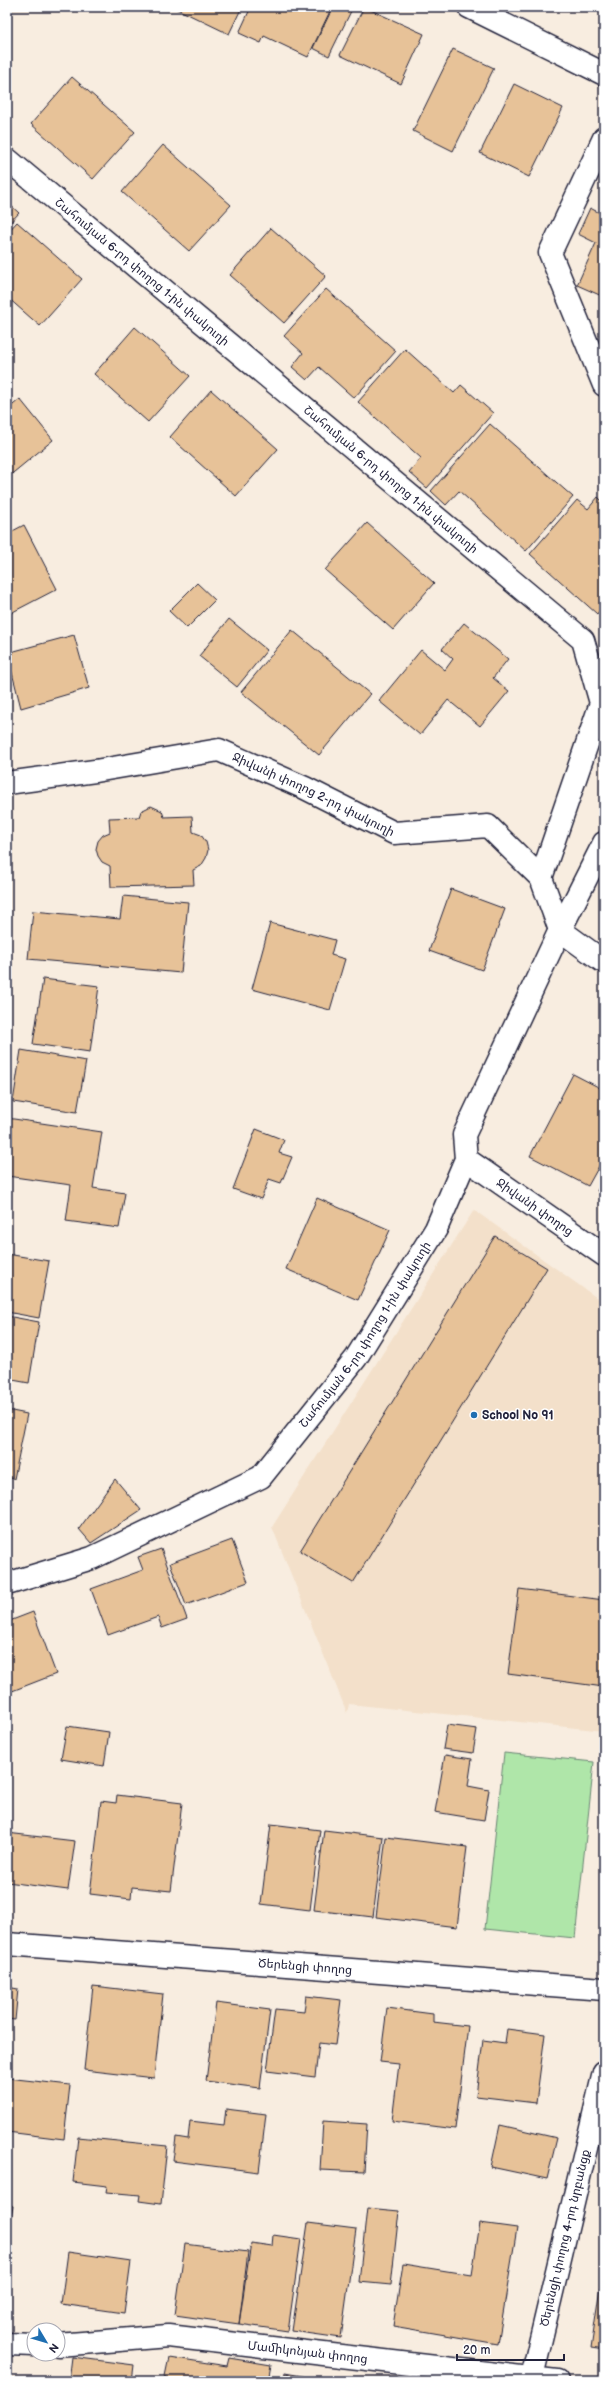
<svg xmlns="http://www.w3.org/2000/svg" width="611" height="2388" font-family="'Balsamiq Sans','Noto Sans Armenian',sans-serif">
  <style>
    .built { fill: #f3e0ca }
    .green { fill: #afe6a9; stroke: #688472 }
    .building { fill: #e7c298; stroke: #22223b }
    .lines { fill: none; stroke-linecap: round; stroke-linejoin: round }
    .minor-casing { stroke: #22223b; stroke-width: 25 }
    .minor { stroke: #fff; stroke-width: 22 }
    .poi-dot { fill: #1f6fb2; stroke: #fff; stroke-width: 1.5 }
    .labels { text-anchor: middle; stroke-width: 3; stroke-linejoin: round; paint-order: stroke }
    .street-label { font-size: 12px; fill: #22223b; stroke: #fff }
    .poi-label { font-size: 12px; font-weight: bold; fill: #22223b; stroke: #fff; text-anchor: start }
  </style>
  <rect width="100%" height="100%" fill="#f8ede0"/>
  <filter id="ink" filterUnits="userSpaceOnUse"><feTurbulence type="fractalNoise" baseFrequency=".025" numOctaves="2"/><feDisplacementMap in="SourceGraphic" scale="8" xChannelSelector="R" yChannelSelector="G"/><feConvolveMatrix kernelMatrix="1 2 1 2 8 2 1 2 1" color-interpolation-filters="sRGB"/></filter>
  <g filter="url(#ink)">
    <!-- built -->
    <path class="built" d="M474 1210 604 1303V1731L349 1704 347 1713 272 1527Z"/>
    <!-- green -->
    <path class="green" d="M504 1753 594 1762 575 1938 485 1929Z"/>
    <!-- building -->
    <path class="building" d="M173 7H242L229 34Z
      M251 7H332L308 57 264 36 261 43 239 33Z
      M333 7H353L329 56 313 48Z
      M364 7 424 34 401 84 340 55Z
      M453 49 494 68 453 151 413 131Z
      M72 77 135 132 93 179 31 124Z
      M514 84 563 108 529 177 480 153Z
      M163 145 231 205 189 251 122 192Z
      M7 202 19 213 7 226Z
      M590 208 604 215V297L577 285 596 243 578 234Z
      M17 222 82 279 40 326 7 297V233Z
      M271 228 326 276 284 323 230 275Z
      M326 289 396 351 354 398 319 367 307 380 292 367 303 353 284 336Z
      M135 327 190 376 148 422 94 374Z
      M405 349 454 393 461 385 493 413 427 488 409 472 421 458 358 402Z
      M211 390 278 449 236 496 170 437Z
      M20 399 53 440 8 477 7 410Z
      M490 424 573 497 526 551 459 491 446 505 431 491Z
      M598 497 604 503V605L597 614 530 554 577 500 588 509Z
      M367 523 434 583 393 630 325 570Z
      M24 525 57 589 7 615V534Z
      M197 583 215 600 187 628 169 611Z
      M229 619 267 650 237 687 199 656Z
      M464 623 508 659 493 678 509 691 480 726 448 700 420 735 379 701 421 650 445 670 453 659 442 649Z
      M292 630 370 694 319 755 241 692Z
      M74 635 89 688 21 708 7 653Z
      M151 806 162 811 164 817 192 816 193 832 201 835 206 842 208 850 206 858 201 866 193 870 194 885 111 887 110 866 102 862 98 856 96 849 98 841 103 835 110 832 109 818 139 817 141 811Z
      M451 889 505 909 482 970 429 951Z
      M123 896 188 902 181 973 28 959 33 911 120 919Z
      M270 923 335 940 331 955 345 959 330 1010 252 989Z
      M43 979 99 986 90 1052 33 1044Z
      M21 1050 86 1061 77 1112 13 1102Z
      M573 1074 604 1090V1157L588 1186 530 1156Z
      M7 1118 102 1132 93 1188 125 1193 119 1228 66 1221 71 1185 7 1176Z
      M256 1129 284 1140 279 1153 292 1157 281 1183 269 1179 261 1199 233 1189Z
      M604 1177V1195L597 1191Z
      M317 1198 390 1230 358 1300 286 1269Z
      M495 1236 547 1268 353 1583 300 1551Z
      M7 1254 49 1261 39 1318 7 1312Z
      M7 1316 39 1322 29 1383 7 1379Z
      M7 1410 27 1414 14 1479 7 1477Z
      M115 1479 141 1510 91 1543 79 1529Z
      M232 1540 248 1582 186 1605 170 1563Z
      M161 1549 187 1619 162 1628 158 1617 108 1635 91 1589 143 1570 138 1557Z
      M519 1589 604 1600V1687L508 1674Z
      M33 1612 56 1674 7 1693V1622Z
      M447 1725 477 1729 473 1753 443 1749Z
      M67 1726 109 1732 104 1766 61 1759Z
      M445 1755 472 1759 468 1786 489 1790 484 1820 435 1812Z
      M117 1795 182 1803 171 1891 132 1887 131 1899 90 1894 101 1801 116 1803Z
      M271 1824 320 1830 310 1910 261 1904Z
      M324 1830 383 1837 373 1917 314 1910Z
      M7 1833 75 1841 68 1890 7 1882Z
      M386 1837 467 1847 457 1927 376 1917Z
      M93 1986 163 1994 154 2078 84 2070Z
      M7 1987 18 1989 15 2020 7 2019Z
      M306 1996 341 2000 335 2045 319 2043 315 2077 267 2071 275 2009 304 2012Z
      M216 2003 270 2010 260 2088 206 2081Z
      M387 2008 433 2014V2022L468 2026 455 2129 392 2121 399 2064 380 2062Z
      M507 2029 545 2034 536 2103 476 2096 483 2040 505 2043Z
      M7 2078 70 2085 64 2139 7 2132Z
      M226 2109 266 2114 259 2172 173 2161 176 2137 188 2139 190 2121 224 2125Z
      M323 2121 367 2124 364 2172 320 2170Z
      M500 2125 557 2138 547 2179 491 2167Z
      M78 2137 167 2146 161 2204 139 2201 140 2195 106 2192 107 2186 73 2182Z
      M7 2205 13 2206 7 2245Z
      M367 2208 399 2211 391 2285 359 2282Z
      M308 2223 356 2229 341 2338 292 2331Z
      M480 2223 517 2228 498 2344 393 2326 403 2264 472 2275Z
      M273 2235 301 2239 288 2331 239 2324 251 2243 272 2246Z
      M185 2244 248 2252 239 2324 175 2315Z
      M68 2252 131 2261 124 2313 61 2304Z
      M600 2287 604 2288V2350L591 2348Z
      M72 2357 134 2365 132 2381H69Z
      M169 2357 227 2366 229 2358 271 2365 268 2381H164Z
      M285 2373 330 2381H283Z"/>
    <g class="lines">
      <!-- minor casing -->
      <g class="minor-casing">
        <g id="minor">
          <path d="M469 7 604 74"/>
          <path d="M604 138 550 253 604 385"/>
          <path id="s1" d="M7 159 583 640 601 703 541 878"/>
          <path id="s2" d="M7 783 95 771 219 750 305 788 394 833 488 826 541 878 560 930 604 962"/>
          <path id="s3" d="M466 1159 604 1255"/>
          <path id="s4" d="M7 1584 92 1558 261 1477 356 1358 436 1229 466 1159 464 1135 560 930 604 843"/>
          <path id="s5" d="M7 1944 604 1989"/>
          <path d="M7 2344 34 2345"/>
          <path id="s6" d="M58 2345 168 2336 557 2381"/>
          <path id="s7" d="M531 2381 604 2072"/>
        </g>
      </g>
      <!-- minor -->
      <use href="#minor" class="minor"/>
    </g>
  </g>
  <!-- markers -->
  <circle class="poi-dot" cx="474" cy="1415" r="4"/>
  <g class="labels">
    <!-- street labels -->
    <g class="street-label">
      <text dy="4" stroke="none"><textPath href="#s1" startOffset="176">Շահումյան 6-րդ փողոց 1-ին փակուղի</textPath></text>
      <text dy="4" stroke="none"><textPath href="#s1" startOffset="500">Շահումյան 6-րդ փողոց 1-ին փակուղի</textPath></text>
      <text dy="4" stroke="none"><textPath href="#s2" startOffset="319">Ջիվանի փողոց 2-րդ փակուղի</textPath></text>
      <text dy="4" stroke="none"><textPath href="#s3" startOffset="84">Ջիվանի փողոց</textPath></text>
      <text dy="4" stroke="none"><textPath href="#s4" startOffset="453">Շահումյան 6-րդ փողոց 1-ին փակուղի</textPath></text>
      <text dy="4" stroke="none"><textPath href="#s5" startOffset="299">Ծերենցի փողոց</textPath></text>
      <text dy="4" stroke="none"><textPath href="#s7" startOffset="147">Ծերենցի փողոց 4-րդ նրբանցք</textPath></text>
      <text dy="4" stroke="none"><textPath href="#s6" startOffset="251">Մամիկոնյան փողոց</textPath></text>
    </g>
    <!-- poi labels -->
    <g class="poi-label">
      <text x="482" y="1419">School No 91</text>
    </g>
  </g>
  <!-- margin -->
  <rect width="611" height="2388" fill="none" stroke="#fff" stroke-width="24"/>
  <rect x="12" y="12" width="587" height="2364" fill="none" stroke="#22223b" stroke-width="1.5" filter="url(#ink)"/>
  <!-- north arrow -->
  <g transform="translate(46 2342) rotate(128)"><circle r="19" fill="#ffffff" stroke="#a7a7b1"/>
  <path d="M0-3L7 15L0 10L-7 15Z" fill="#1f6fb2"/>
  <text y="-6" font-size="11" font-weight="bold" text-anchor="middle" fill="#22223b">N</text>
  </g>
  <!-- scale -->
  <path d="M457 2354v6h107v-6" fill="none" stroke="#22223b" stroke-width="2"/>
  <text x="463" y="2354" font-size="12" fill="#22223b" stroke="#ffffff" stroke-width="3" paint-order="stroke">20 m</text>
</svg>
